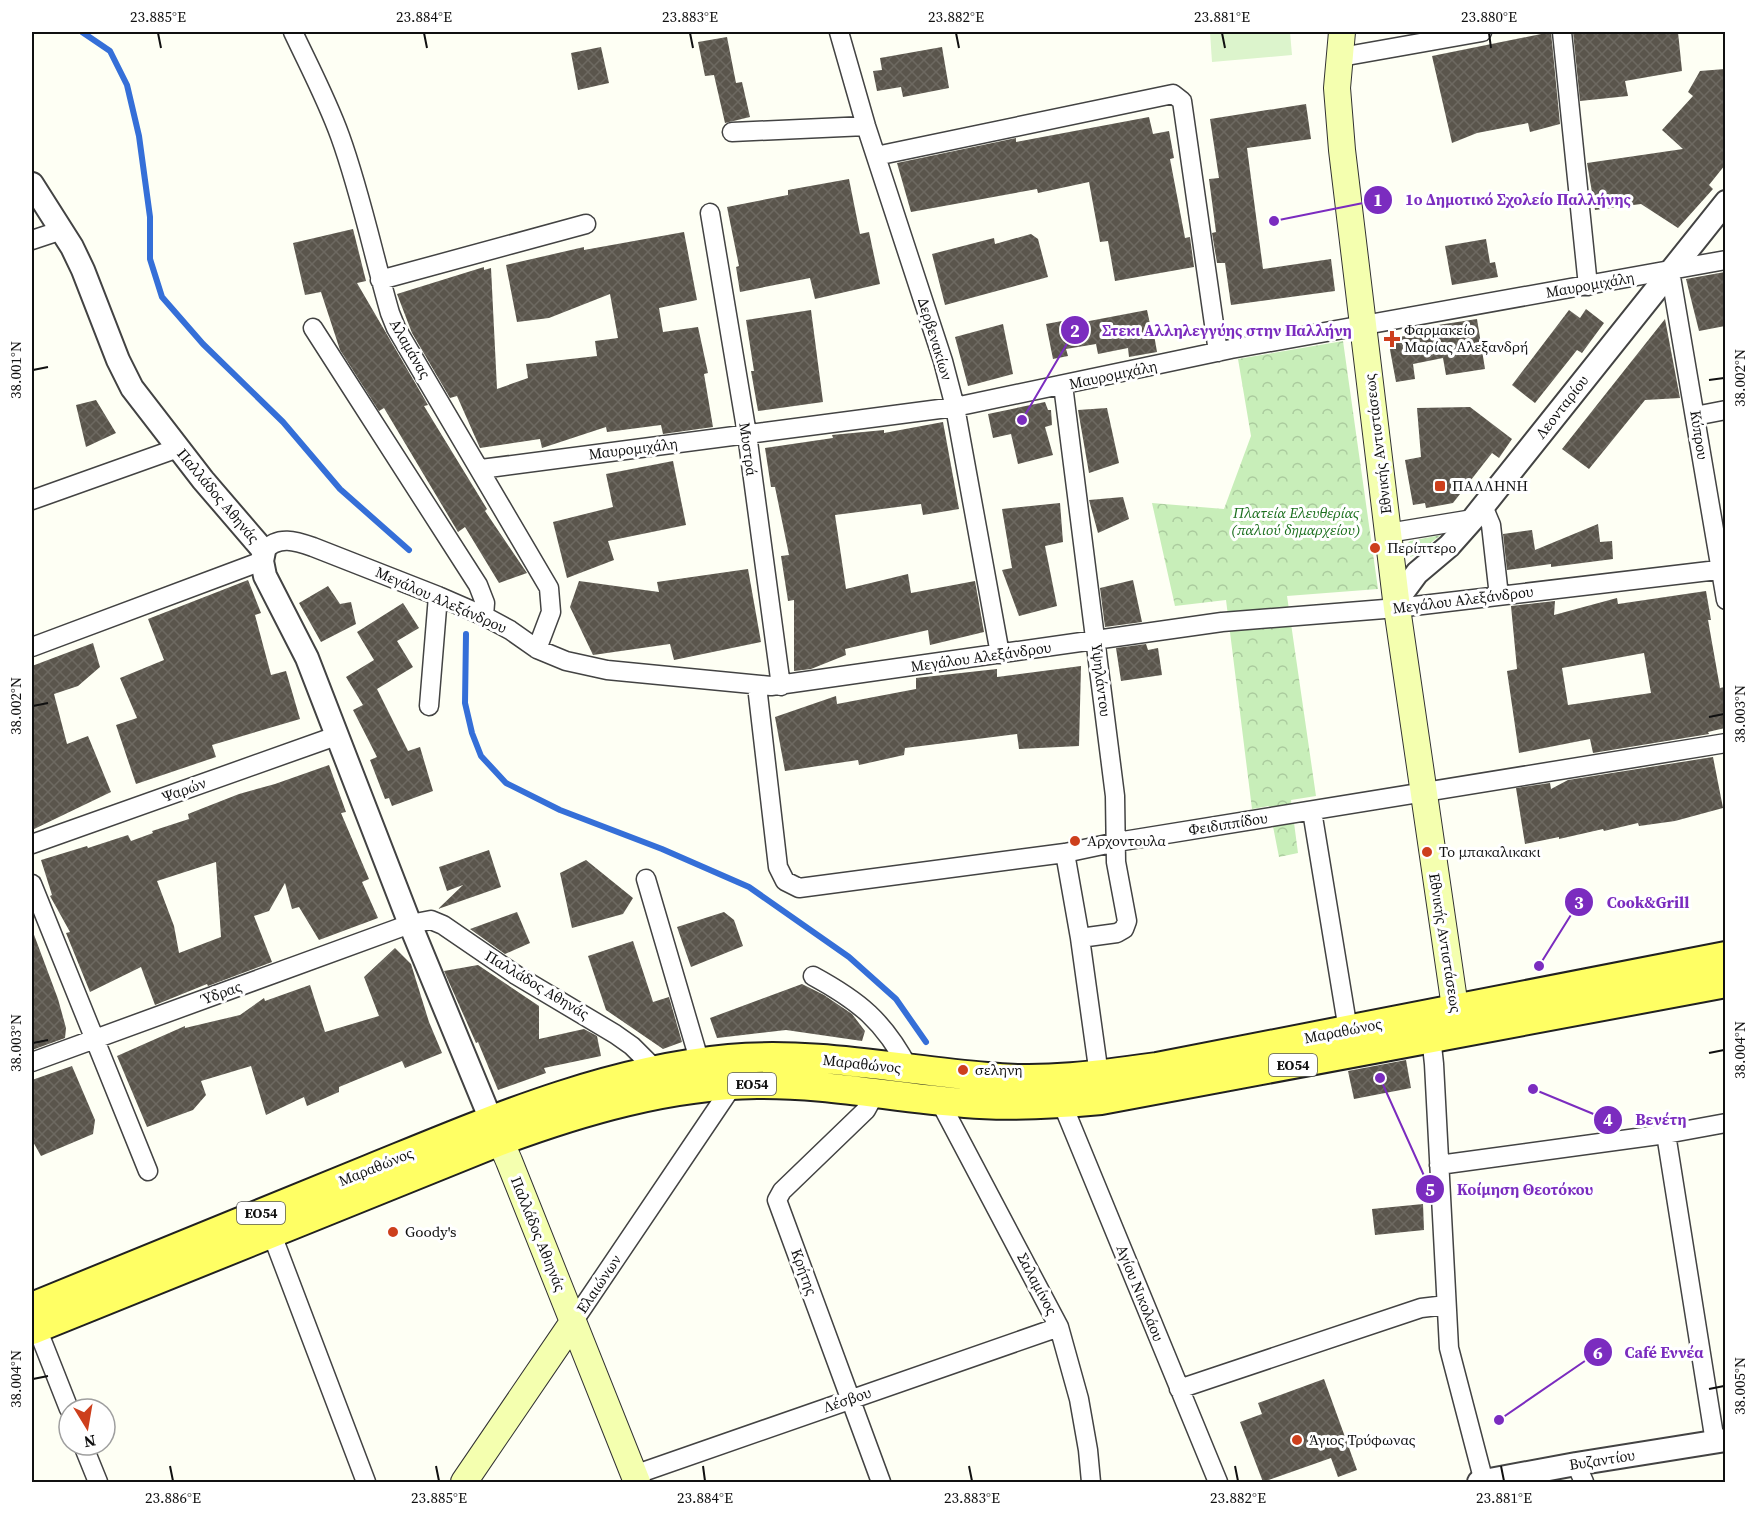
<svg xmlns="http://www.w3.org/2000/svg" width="1757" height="1514" font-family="'Source Serif 4',serif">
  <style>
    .grass { fill: url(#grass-dots) }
    .park { fill: url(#park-crowns) }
    .pitch { fill: #dcf4cc }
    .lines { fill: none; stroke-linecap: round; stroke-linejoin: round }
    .stream { stroke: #356fd8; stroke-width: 6 }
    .building { fill: url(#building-cross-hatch); fill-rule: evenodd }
    .minor-casing { stroke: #434343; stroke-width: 21 }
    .tertiary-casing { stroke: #434343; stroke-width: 26 }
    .secondary-casing { stroke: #323232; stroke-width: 28 }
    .primary-casing { stroke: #212121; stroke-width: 32 }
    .minor { stroke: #fff; stroke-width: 18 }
    .tertiary { stroke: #fff; stroke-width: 22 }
    .secondary { stroke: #f4ffaf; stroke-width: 26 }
    .primary { stroke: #ffff64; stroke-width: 28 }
    .ticks { fill: none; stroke: #101010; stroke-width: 2 }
    .poi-dot { fill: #cd3f1c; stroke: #fff; stroke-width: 2 }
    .labels { text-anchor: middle; stroke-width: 6; stroke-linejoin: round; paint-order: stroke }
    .shield { fill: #fff; stroke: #585858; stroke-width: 1.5 }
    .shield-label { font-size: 14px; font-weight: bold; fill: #101010 }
    .street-label { font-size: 15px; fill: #101010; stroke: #fff }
    .poi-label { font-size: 15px; fill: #101010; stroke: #fff; text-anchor: start }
    .park-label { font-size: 15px; font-style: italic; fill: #1a6f1d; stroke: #fff }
    .leader { fill: none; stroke: #7b2cbf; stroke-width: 2 }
    .callout-dot { fill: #7b2cbf; stroke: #fff; stroke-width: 2 }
    .mark-label { font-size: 18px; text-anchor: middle; font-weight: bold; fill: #fff }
    .callout-label { font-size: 16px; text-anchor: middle; font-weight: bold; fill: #7b2cbf; stroke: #fff; stroke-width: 6; stroke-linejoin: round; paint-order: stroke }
    .neatline { fill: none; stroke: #101010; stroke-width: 2 }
    .ticks-label { font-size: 15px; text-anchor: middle; fill: #101010 }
  </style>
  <defs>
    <pattern id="grass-dots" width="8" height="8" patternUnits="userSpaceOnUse" patternTransform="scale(1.5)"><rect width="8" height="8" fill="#c8eeb9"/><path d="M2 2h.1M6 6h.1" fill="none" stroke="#abcb9e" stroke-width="1.8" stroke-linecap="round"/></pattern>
    <pattern id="park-crowns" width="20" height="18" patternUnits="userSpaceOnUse" patternTransform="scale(1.5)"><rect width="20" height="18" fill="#c8eeb9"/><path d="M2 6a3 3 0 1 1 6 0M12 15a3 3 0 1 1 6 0" fill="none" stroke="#abcb9e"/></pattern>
    <pattern id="building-cross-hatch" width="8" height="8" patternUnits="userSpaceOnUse" patternTransform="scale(1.5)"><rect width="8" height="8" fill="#5a554c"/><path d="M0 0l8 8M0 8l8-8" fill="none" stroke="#6d6961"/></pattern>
  </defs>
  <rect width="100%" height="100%" fill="#fefff4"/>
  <!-- grass -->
  <path class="grass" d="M1441 535 1413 556 1410 557 1408 543 1410 541Z"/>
  <!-- park -->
  <path class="park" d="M1343 341 1378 589 1287 596 1316 796 1291 800 1298 853 1279 857 1269 806 1252 809 1226 600 1175 606 1152 503 1224 509 1251 436 1238 359Z"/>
  <!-- pitch -->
  <path class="pitch" d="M1210 32H1290L1292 55 1212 62Z"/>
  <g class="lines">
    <!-- stream -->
    <path class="stream" d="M82 32 110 51 127 85 139 136 150 217V259L162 297 203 344 283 422 340 489 409 550
      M466 634 465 703 472 733 481 756 506 783 560 810 662 849 749 887 849 957 896 999 926 1042"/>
  </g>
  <!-- building -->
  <path class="building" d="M1551 32 1560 124 1530 132 1528 123 1477 133 1452 143 1432 56Z
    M1573 32H1678L1682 71 1625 81 1628 96 1580 101Z
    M727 37 736 83 742 82 750 117 725 123 714 75 705 76 698 42Z
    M601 47 609 83 578 90 571 53Z
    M942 47 949 88 903 97 901 87 877 91 873 71 882 70 880 58Z
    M1725 69V165L1709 185 1713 189 1678 228 1641 204 1595 210 1587 163 1683 149 1662 130 1693 96 1688 92 1700 71Z
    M1306 104 1311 139 1247 148 1263 269 1331 259 1335 291 1231 305 1225 263H1217L1212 233 1216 232 1209 179 1219 178 1210 119Z
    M1149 117 1153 134 1169 131 1174 158 1170 159 1185 238 1190 237 1194 267 1115 281 1108 241 1100 242 1089 182 1038 193 1037 189 911 212 897 163 1016 138V142Z
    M849 179 860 234 869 232 880 284 815 299 810 278 740 292 736 267 739 266 727 207 788 195V190Z
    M353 229 366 281 357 283 428 405 424 406 487 509 485 511 527 573 499 583 465 527 458 532 384 408 379 411 340 350 321 292 305 295 293 243Z
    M684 232 697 300 659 308 663 332 698 327 708 373 704 374 713 427 663 434 661 425 607 432 606 427 542 448 540 439 480 448 457 396 450 398 412 333 397 294 484 267V270L491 268 497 389 528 378 526 364 597 356 595 341 618 338 610 294 549 318 517 322 506 265 584 247V250Z
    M1031 234 1038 239 1048 277 945 305 932 254 994 238 995 244Z
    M1486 239 1490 263 1495 262 1498 277 1452 285 1445 246Z
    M1725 272V326L1699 331 1686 279Z
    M1586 309 1604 323 1582 353 1577 350 1535 403 1512 385 1569 310 1580 318Z
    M811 310 823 402 758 411 751 371H754L746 320Z
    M1147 310 1150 324 1152 323 1157 352 1129 357 1128 348 1098 354 1096 344 1066 349 1068 356 1053 359 1046 324 1083 317 1084 322Z
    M1477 319 1485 369 1446 375 1443 358 1413 364 1415 379 1396 382 1388 339 1438 330V325Z
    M1665 319 1680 398 1645 400 1589 469 1562 449Z
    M1003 324 1013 374 968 386 955 337Z
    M96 400 116 433 86 447 76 405Z
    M1045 402 1048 410H1051L1052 425 1045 427 1053 455 1018 464 1011 434 993 438 988 414Z
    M1470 407 1512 439 1499 458 1492 453 1453 503 1426 508 1425 503 1413 505 1405 460 1421 457 1417 408Z
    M1107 408 1119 463 1089 473 1078 410Z
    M943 422 959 509 923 515 921 504 835 515 846 589 908 574 911 593 975 581 984 632 930 645 928 630 845 649 846 655 811 669 794 671V600L788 601 781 556 789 555 775 487H771L765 448 833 438 832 435 884 430V433Z
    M673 461 686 525 608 541 614 560 567 578 553 522 613 507 606 474Z
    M1123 497 1129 519 1098 533 1089 500Z
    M1060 503 1063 542 1045 546 1057 606 1019 616 1002 570 1012 568 1002 509Z
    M1598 524 1600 542 1612 541 1613 559 1551 567V564L1507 570 1503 534 1532 530 1535 550Z
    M748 569 761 642 674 660 670 644 593 655 570 607 579 581 659 592 657 582Z
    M248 580 261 613 255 615 271 675 286 671 300 719 212 745 216 757 136 784 116 725 137 718 120 678 164 660 148 619Z
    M1133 580 1142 622 1105 627 1100 588Z
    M328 586 340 604 351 602 356 624 321 642 299 603Z
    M1706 591 1711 620H1708L1720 688 1725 687V728L1708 732 1709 734 1593 753 1590 739 1519 753 1507 671 1517 669 1511 606 1555 601 1554 615 1617 598 1618 604ZM1644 653 1651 693 1568 705 1562 668Z
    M403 603 419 628 397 641 413 667 377 689 408 751 420 747 433 791 392 806 389 798 385 799 370 760 377 757 353 710 363 705 346 677 374 660 357 632Z
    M93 643 100 667 78 686 54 694 67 744 88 736 111 792 32 830V666Z
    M1146 644 1148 650 1158 648 1162 675 1121 681 1116 648Z
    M1081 666 1079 746 1019 749 1017 734 905 748 904 755 859 765 858 760 785 771 775 717 836 696 837 704 916 689V678L997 669V677Z
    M1713 757 1723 808 1675 821 1639 826 1638 823 1604 831 1603 829 1559 839V837L1525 844 1516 788 1550 783 1551 789 1568 780Z
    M329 765 346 812 341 813 369 879 362 882 378 918 319 940 299 907 292 909 285 883 269 911 254 916 272 962 208 986 207 984 155 1005 141 967 90 992 66 933 70 932 50 896 52 895 41 860 87 846 88 848 128 835 131 841 153 833 152 831 189 819 188 814 239 794 275 784ZM216 862 221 937 179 953 174 926 157 881Z
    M489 850 501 887 438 909 463 885 447 891 439 867Z
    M586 860 633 898 623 914 572 928 560 873Z
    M517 912 530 943 505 954 470 929Z
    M724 912 734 920 743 946 691 967 677 927Z
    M33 932 58 999 66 1028 65 1038 32 1050V933Z
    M633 941 653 1002 669 997 682 1042 663 1049 606 1010 588 956Z
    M395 948 411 964 429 1022 442 1053 405 1068 402 1061 339 1087V1092L307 1106 304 1097 266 1115 251 1066 201 1081 206 1095 193 1110 147 1127 117 1056 185 1026V1028L240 1015 264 998 265 1001 310 985 325 1032 379 1016 364 977Z
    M478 965 539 1006V1039L584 1029 597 1036 601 1056 544 1068 546 1073 498 1090 478 1042 476 1043 444 971Z
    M802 984 824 995 852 1014 865 1031 862 1041 786 1030 717 1038 710 1018Z
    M1406 1060 1411 1088 1354 1099 1348 1071Z
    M72 1066 95 1120 93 1134 41 1156 32 1140V1080Z
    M1423 1204 1424 1230 1375 1235 1372 1209Z
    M1324 1379 1357 1470 1338 1477 1331 1458 1263 1482 1240 1422 1262 1414 1258 1403Z"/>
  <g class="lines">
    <!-- minor casing -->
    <g class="minor-casing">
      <path id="minor" d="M293 32C309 66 327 100 340 136 361 194 373 254 390 313L396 328 549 588 551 612 537 649
        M839 32 866 126 943 361 955 407 1000 654
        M1562 32 1588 286
        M1341 57 1482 32
        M732 132 866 126
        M876 156 1173 94 1182 101 1218 352
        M710 213 747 434 781 686
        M32 240 62 230
        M1670 271 1726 600
        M380 280 586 224
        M313 328 478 585 485 603 484 616
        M1063 385 1115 796 1116 862 1127 921 1124 929 1117 933 1080 938
        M1695 416 1726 410
        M481 469 955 407 1231 349 1726 260
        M32 500 178 448
        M1483 506 1491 525 1499 596
        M1388 533 1473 519
        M264 551C278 535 296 541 313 547L438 596 484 616 510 630 537 649 566 661 607 670 771 686 1222 622 1397 608 1726 569
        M32 647 262 561
        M757 686 778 867 785 881 799 888 1065 853 1117 842 1726 743
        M429 706 438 596
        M1312 811 1348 1030
        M32 844 336 736
        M1065 853 1080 938 1099 1075
        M646 879 700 1063
        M32 884 148 1171
        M813 976C859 1001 884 1021 909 1069
        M1430 1027 1434 1064 1449 1348 1484 1482
        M32 1062 410 924 431 920 443 925 516 975 615 1034 632 1046 656 1070
        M876 1092 866 1110 782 1191 777 1200 881 1482
        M939 1100 1059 1327 1079 1399 1088 1450 1091 1482
        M1062 1103 1218 1482
        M1666 1134 1715 1442
        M1439 1165 1666 1134 1726 1123
        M271 1232 366 1482
        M573 1322 733 1085
        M37 1328 69 1409
        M1179 1389 1421 1308 1446 1305
        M83 1445 98 1482
        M1576 1464 1584 1482
        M634 1475 1059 1327"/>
    </g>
    <!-- tertiary casing -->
    <g class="tertiary-casing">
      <path id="tertiary" d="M32 184 72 247 83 270 118 360 132 388 203 480 264 551 262 561 265 576 307 658 410 924 491 1120
        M1397 608 1403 592 1417 573 1449 546 1473 519 1726 202
        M1479 1482 1576 1464 1726 1440"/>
    </g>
    <!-- secondary casing -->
    <g class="secondary-casing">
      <path id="secondary" d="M1342 32 1337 88 1342 150 1397 608 1458 1028
        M493 1124 509 1161 637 1482
        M464 1482 573 1322"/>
    </g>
    <!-- primary casing -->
    <g class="primary-casing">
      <path id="primary" d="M32 1307C144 1261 257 1215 370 1169 486 1122 602 1071 729 1059 815 1051 901 1070 987 1077 1044 1083 1100 1075 1157 1067L1726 956
        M32 1330 500 1141C581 1111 669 1085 757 1084 827 1083 895 1098 965 1103 1010 1107 1056 1104 1101 1100L1726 983"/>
    </g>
    <!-- minor -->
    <use href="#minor" class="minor"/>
    <!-- tertiary -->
    <use href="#tertiary" class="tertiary"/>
    <!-- secondary -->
    <use href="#secondary" class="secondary"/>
    <!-- primary -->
    <use href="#primary" class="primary"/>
  </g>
  <!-- ticks -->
  <path class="ticks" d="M158 33 161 48M424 33 427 48M690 33 693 48M956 33 959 48M1222 33 1225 48M1489 33 1491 48M33 370 48 367M1709 380 1724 378M33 706 48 703M1709 717 1724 714M33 1043 48 1040M1709 1053 1724 1050M33 1379 48 1376M1709 1389 1724 1386M170 1466 173 1481M436 1466 439 1481M703 1466 705 1481M969 1466 972 1481M1235 1466 1238 1481M1501 1466 1504 1481"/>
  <!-- markers -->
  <g class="poi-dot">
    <path d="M1389 330h6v6h6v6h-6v6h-6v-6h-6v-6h6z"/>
    <rect x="1434" y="480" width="12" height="12" rx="3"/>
    <circle cx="1375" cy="548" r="6"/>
    <circle cx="1075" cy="841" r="6"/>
    <circle cx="1427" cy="852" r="6"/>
    <circle cx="963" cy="1070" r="6"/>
    <circle cx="393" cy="1232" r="6"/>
    <circle cx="1297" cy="1440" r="6"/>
  </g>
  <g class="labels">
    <!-- shield labels -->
    <g class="shield">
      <rect x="1269" y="1054" width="48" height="22" rx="4.5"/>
      <rect x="728" y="1073" width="48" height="22" rx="4.5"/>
      <rect x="237" y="1202" width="48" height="22" rx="4.5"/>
    </g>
    <g class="shield-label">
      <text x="1293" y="1070">ΕΟ54</text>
      <text x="752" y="1089">ΕΟ54</text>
      <text x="261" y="1218">ΕΟ54</text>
    </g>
    <!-- street labels -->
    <g class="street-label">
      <text transform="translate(1590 285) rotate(-10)" y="5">Μαυρομιχάλη</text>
      <text transform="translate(935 339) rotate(73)" y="5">Δερβενακίων</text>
      <text transform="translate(410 349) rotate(60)" y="5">Αλαμάνας</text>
      <text transform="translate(1113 375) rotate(-12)" y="5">Μαυρομιχάλη</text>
      <text transform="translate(1562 407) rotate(-52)" y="5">Λεονταρίου</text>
      <text transform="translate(1699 435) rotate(81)" y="5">Κύπρου</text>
      <text transform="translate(1378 444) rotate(-97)" y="5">Εθνικής Αντιστάσεως</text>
      <text transform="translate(633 449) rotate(-7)" y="5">Μαυρομιχάλη</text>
      <text transform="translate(748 449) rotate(82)" y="5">Μυστρά</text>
      <text transform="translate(218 496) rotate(50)" y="5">Παλλάδος Αθηνάς</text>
      <text transform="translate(441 600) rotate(24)" y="5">Μεγάλου Αλεξάνδρου</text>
      <text transform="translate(1463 600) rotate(-7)" y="5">Μεγάλου Αλεξάνδρου</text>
      <text transform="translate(981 657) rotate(-8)" y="5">Μεγάλου Αλεξάνδρου</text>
      <text transform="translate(1101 680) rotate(83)" y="5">Υψηλάντου</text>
      <text transform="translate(184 790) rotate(-20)" y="5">Ψαρών</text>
      <text transform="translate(1228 824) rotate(-9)" y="5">Φειδιππίδου</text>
      <text transform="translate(1445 943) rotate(81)" y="5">Εθνικής Αντιστάσεως</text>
      <text transform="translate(537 985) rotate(31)" y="5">Παλλάδος Αθηνάς</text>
      <text transform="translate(221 993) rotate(-20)" y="5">Ύδρας</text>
      <text transform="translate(1343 1031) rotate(-11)" y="5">Μαραθώνος</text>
      <text transform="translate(862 1064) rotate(6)" y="5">Μαραθώνος</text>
      <text transform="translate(376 1167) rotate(-22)" y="5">Μαραθώνος</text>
      <text transform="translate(538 1234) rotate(68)" y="5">Παλλάδος Αθιηνάς</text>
      <text transform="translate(804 1272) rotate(70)" y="5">Κρήτης</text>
      <text transform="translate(599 1284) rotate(-56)" y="5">Ελαιώνων</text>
      <text transform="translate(1037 1284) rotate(62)" y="5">Σαλαμίνος</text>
      <text transform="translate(1140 1293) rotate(68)" y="5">Αγίου Νικολάου</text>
      <text transform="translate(847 1400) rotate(-19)" y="5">Λέσβου</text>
      <text transform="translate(1602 1460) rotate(-9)" y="5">Βυζαντίου</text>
    </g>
    <!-- poi labels -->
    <g class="poi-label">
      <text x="1404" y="335">Φαρμακείο<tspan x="1404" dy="17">Μαρίας Αλεξανδρή</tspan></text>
      <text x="1452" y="491">ΠΑΛΛΗΝΗ</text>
      <text x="1387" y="553">Περίπτερο</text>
      <text x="1087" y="846">Αρχοντουλα</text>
      <text x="1439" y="857">Το μπακαλικακι</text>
      <text x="975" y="1075">σεληνη</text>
      <text x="405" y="1237">Goody's</text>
      <text x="1309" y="1445">Άγιος Τρύφωνας</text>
    </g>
    <!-- park labels -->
    <g class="park-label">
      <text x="1296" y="518">Πλατεία Ελευθερίας<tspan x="1296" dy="17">(παλιού δημαρχείου)</tspan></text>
    </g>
  </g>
  <!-- callouts -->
  <path class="leader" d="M1274 221L1378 200M1022 420L1075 330M1539 966L1579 902M1533 1089L1608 1120M1380 1078L1430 1189M1499 1420L1598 1352"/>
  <g class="callout-dot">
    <circle cx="1274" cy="221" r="6"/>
    <circle cx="1022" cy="420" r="6"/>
    <circle cx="1539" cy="966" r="6"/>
    <circle cx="1533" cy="1089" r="6"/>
    <circle cx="1380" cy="1078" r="6"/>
    <circle cx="1499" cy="1420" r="6"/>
    <circle cx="1378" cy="200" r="15"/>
    <circle cx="1075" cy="330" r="15"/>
    <circle cx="1579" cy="902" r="15"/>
    <circle cx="1608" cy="1120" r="15"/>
    <circle cx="1430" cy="1189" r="15"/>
    <circle cx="1598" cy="1352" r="15"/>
  </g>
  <g class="mark-label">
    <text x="1378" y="206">1</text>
    <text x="1075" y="337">2</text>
    <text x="1579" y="909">3</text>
    <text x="1608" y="1126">4</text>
    <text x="1430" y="1196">5</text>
    <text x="1598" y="1359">6</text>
  </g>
  <g class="callout-label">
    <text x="1518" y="205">1ο Δημοτικό Σχολείο Παλλήνης</text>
    <text x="1227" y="336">Στεκι Αλληλεγγύης στην Παλλήνη</text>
    <text x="1648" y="908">Cook&amp;Grill</text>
    <text x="1661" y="1125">Βενέτη</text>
    <text x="1525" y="1195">Κοίμηση Θεοτόκου</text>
    <text x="1664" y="1358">Café Εννέα</text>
  </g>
  <!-- border -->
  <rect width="1757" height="1514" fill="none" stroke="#ffffff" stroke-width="66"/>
  <!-- north arrow -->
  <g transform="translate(87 1427) rotate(169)"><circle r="28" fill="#ffffff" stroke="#9f9f9f" stroke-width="1.5"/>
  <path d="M0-4.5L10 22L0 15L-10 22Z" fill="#cd3f1c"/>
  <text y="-9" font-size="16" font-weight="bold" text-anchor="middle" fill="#101010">N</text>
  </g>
  <rect x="33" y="33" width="1691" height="1448" class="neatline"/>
  <g class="ticks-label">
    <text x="158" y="22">23.885°E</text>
    <text x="424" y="22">23.884°E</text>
    <text x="690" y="22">23.883°E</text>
    <text x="956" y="22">23.882°E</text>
    <text x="1222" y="22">23.881°E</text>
    <text x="1489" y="22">23.880°E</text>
    <text transform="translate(16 370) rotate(-90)" y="5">38.001°N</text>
    <text transform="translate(1740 378) rotate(-90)" y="5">38.002°N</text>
    <text transform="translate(16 706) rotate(-90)" y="5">38.002°N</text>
    <text transform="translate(1740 714) rotate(-90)" y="5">38.003°N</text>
    <text transform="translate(16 1043) rotate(-90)" y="5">38.003°N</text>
    <text transform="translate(1740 1050) rotate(-90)" y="5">38.004°N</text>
    <text transform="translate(16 1379) rotate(-90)" y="5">38.004°N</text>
    <text transform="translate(1740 1386) rotate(-90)" y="5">38.005°N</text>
    <text x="173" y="1503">23.886°E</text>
    <text x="439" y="1503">23.885°E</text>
    <text x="705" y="1503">23.884°E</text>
    <text x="972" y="1503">23.883°E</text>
    <text x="1238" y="1503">23.882°E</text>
    <text x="1504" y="1503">23.881°E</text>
  </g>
</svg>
